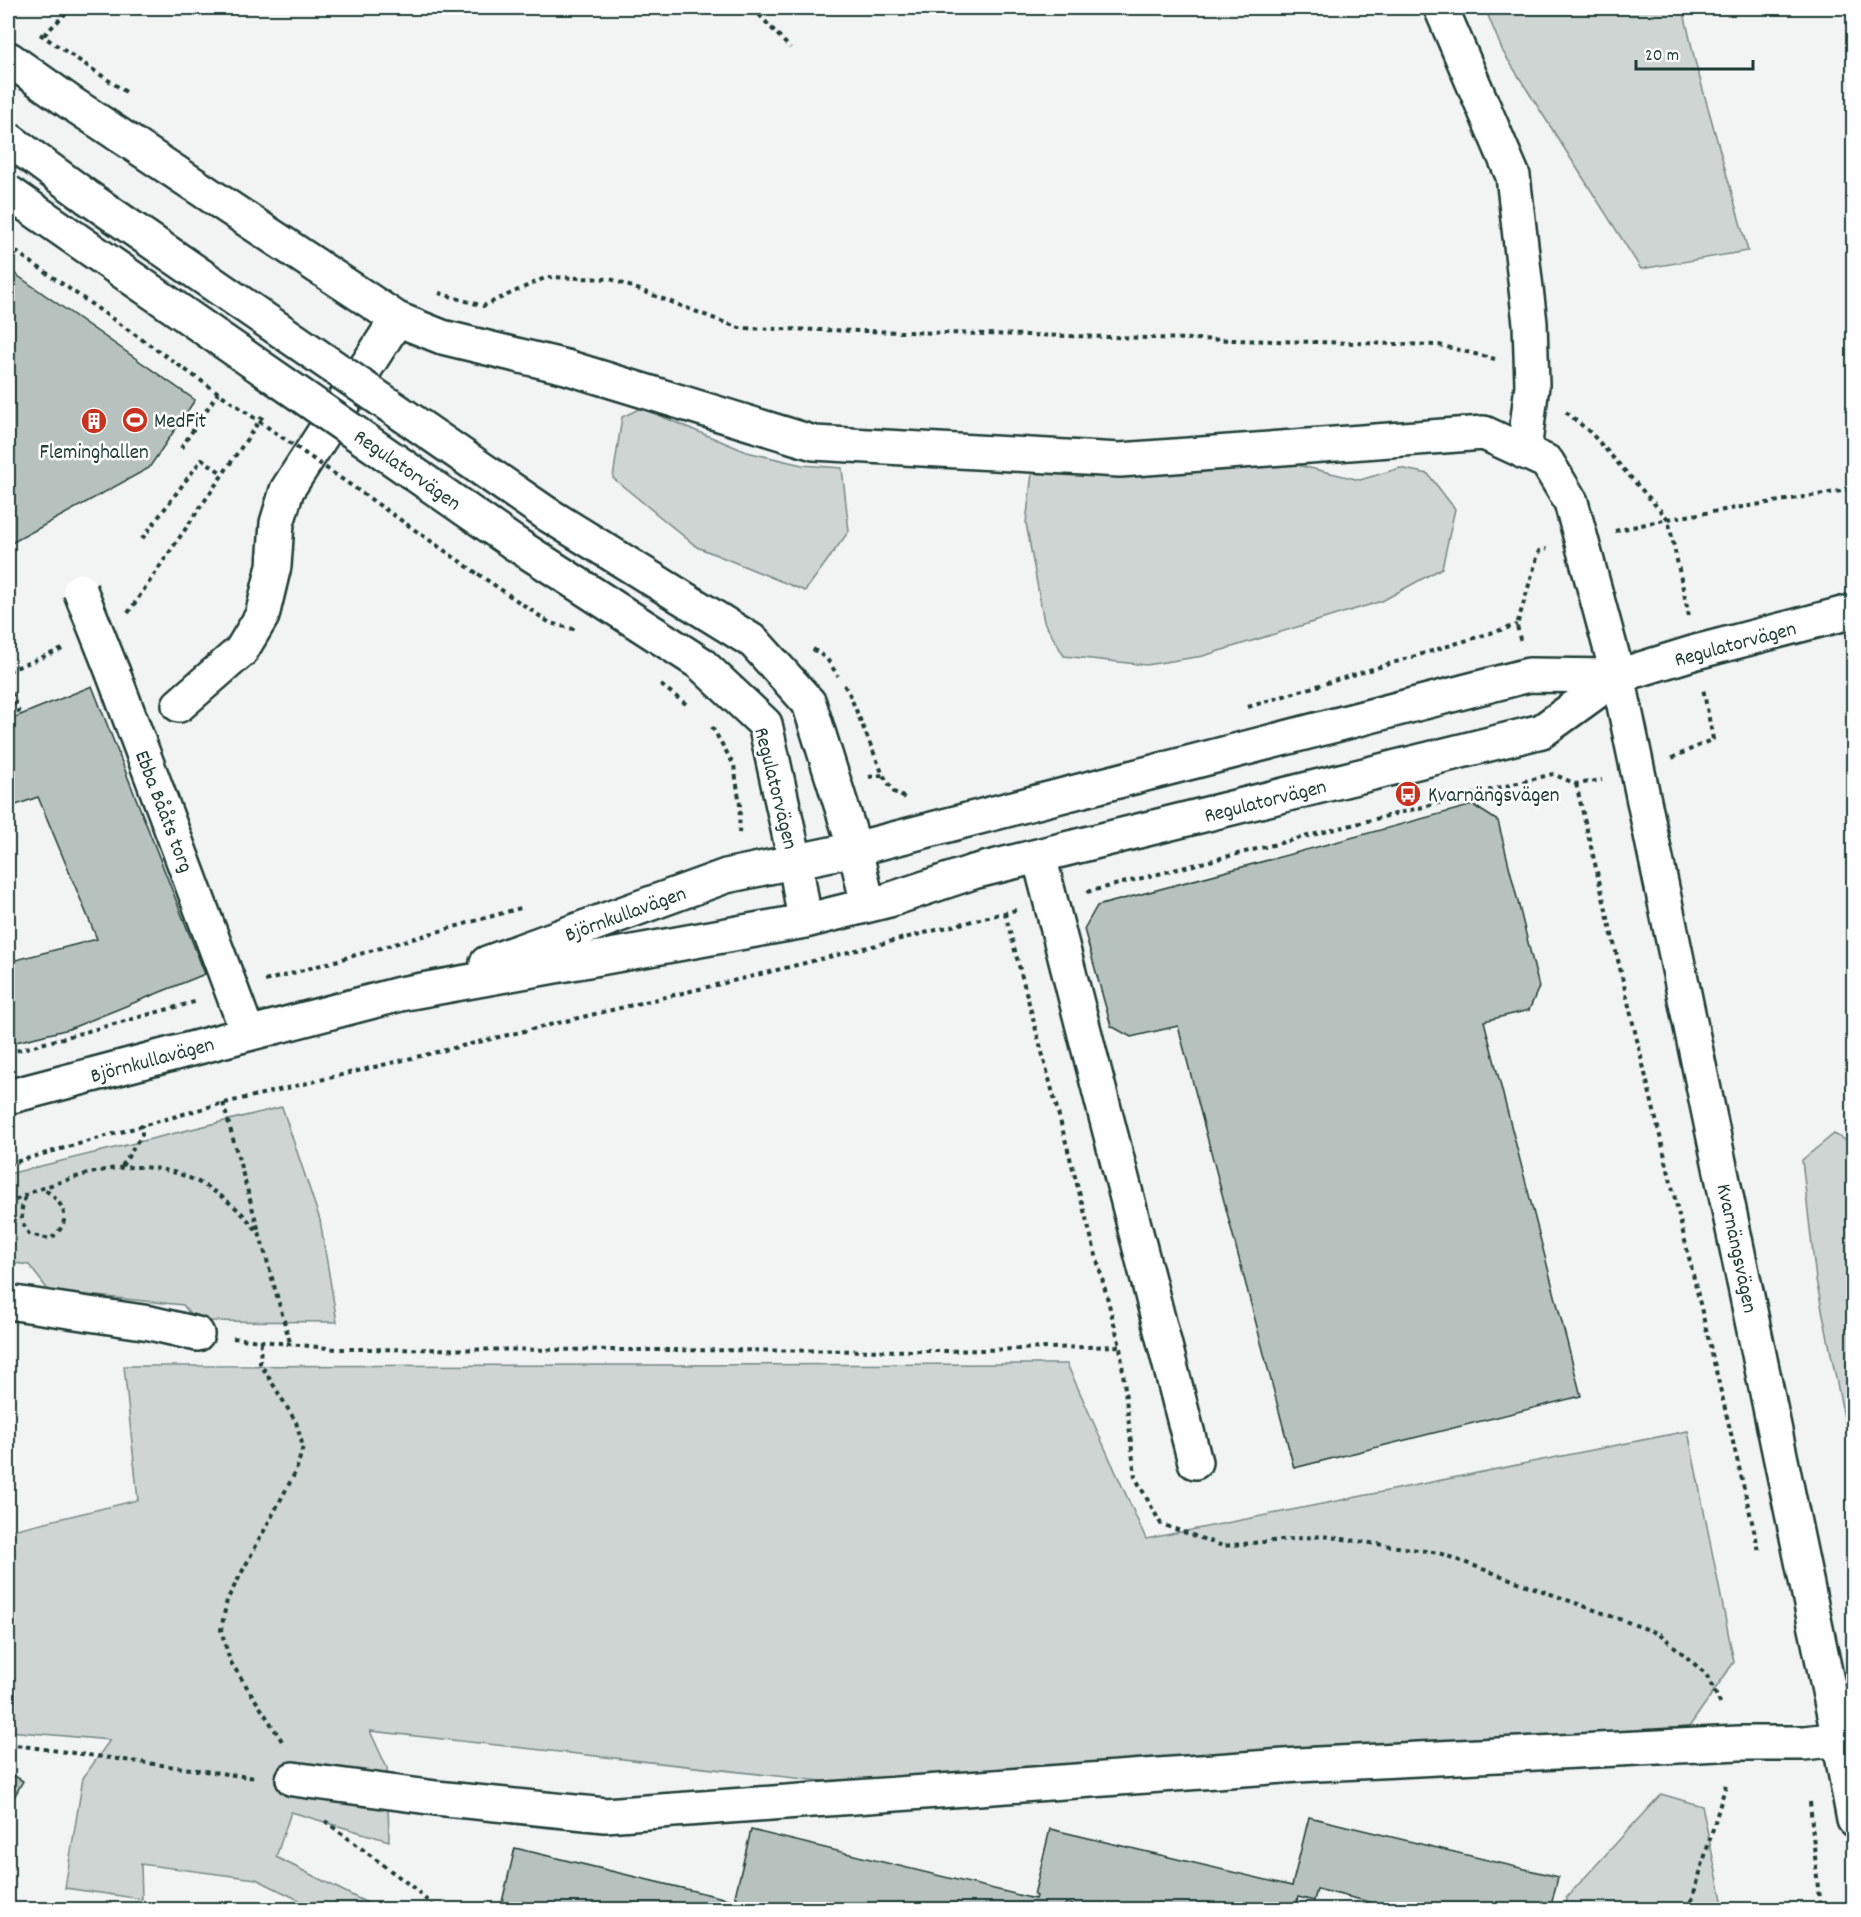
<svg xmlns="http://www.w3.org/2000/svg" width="1861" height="1917" font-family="Dekko,sans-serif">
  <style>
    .green { fill: #ced5d3; stroke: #768984; stroke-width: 1.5 }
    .building { fill: #b7c1bd; stroke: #1f3d34; stroke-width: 1.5 }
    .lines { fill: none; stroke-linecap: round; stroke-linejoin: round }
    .minor-casing { stroke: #1f3d34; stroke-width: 38 }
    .path { stroke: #1f3d34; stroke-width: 4; stroke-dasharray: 4.5 4.5; stroke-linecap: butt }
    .minor { stroke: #fff; stroke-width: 33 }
    .minor-bridge-casing { stroke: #1f3d34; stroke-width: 38; stroke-linecap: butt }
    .path-bridge { stroke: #1f3d34; stroke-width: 4; stroke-dasharray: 4.5 4.5; stroke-linecap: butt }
    .minor-bridge { stroke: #fff; stroke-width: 33 }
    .labels { text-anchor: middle; stroke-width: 5; stroke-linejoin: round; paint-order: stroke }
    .poi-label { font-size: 21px; fill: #1f3d34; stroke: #fff; text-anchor: start }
    .street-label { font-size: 21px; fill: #1f3d34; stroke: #fff }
  </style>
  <rect width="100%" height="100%" fill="#f2f3f3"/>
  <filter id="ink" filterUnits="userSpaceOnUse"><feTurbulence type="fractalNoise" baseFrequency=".0167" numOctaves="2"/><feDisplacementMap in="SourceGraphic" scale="12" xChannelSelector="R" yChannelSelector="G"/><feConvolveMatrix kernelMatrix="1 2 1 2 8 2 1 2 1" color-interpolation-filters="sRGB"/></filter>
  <g filter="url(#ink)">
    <!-- green -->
    <path class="green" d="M1485 8H1683L1695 61 1748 251 1641 269 1503 52Z
      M641 408 747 452 802 465 842 468 849 531 805 591 697 547 613 478 622 417Z
      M1268 458 1360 480 1400 468 1428 474 1455 509 1442 568 1382 601 1203 656 1146 665 1064 656 1044 622 1026 523 1032 473 1142 472Z
      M282 1107 320 1220 337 1322 196 1321 183 1305 49 1291 29 1265 8 1262V1174Z
      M1834 1134 1853 1144V1462L1816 1280 1802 1160Z
      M1067 1364 1146 1539 1688 1431 1734 1662 1689 1727 858 1785 370 1731 387 1768 389 1841 291 1812 276 1857 379 1909H317L256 1879 141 1864 142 1899 65 1888 83 1778 110 1740 8 1731V1531L138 1500 124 1366Z
      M1661 1794 1702 1806 1724 1909H1564L1566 1898Z"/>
    <!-- building -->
    <path class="building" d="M8 269 195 400 149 468 8 545Z
      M92 686 205 974 69 1029 8 1044V962L97 939 38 797 8 808V720Z
      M1473 805 1498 821 1539 987 1529 1010 1484 1021 1581 1396 1294 1468 1178 1026 1131 1037 1111 1026 1084 929 1097 906Z
      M8 1772 23 1781 8 1808Z
      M1309 1817 1558 1877 1550 1910H1402L1317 1889 1314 1901 1298 1897 1295 1910H1093L1066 1903 1064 1910H789L761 1903 759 1910H500L515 1848 736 1901 737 1897 735 1896 751 1830 1035 1899 1036 1896 1034 1895 1050 1829 1292 1886Z"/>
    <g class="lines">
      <!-- minor casing -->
      <g class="minor-casing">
        <path id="minor" d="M1441 8 1513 176 1530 323 1532 385 1524 452
          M8 60 9 59 71 103 397 319 442 337 566 367 814 443 1120 460 1484 433 1547 462 1571 502 1618 676 1839 1739 1854 1820
          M547 514 754 642 809 703 855 849 1529 675 1618 676 1696 652 1854 611
          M514 543 700 663 765 724 795 861 805 921 889 900 973 872 1542 731 1618 676
          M113 673 248 1034
          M179 705 241 651 262 616 274 566 277 523 287 490 397 319
          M1039 856 1195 1462
          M487 963 726 876 855 849 868 905
          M8 1097 400 994 805 921
          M8 1302 150 1323 197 1334
          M293 1779 436 1798 605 1815 1298 1765 1739 1743H1805L1839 1739"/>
      </g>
      <!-- path -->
      <path class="path" d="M753 8 790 48
        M40 34 126 92
        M44 35 71 8
        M439 293 483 306 547 277 611 279 739 328 1439 345 1495 359
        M1566 412 1591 433 1668 519 1689 616
        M181 448 218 393
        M1615 531 1668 519 1854 489
        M142 539 202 459 223 474
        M478 574 550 623 577 630
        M128 613 264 414
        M1520 640 1517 625 1539 551 1547 549
        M813 649 827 659 838 676
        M8 671 65 648
        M8 684 20 715
        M661 685 686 704
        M844 685 849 693 883 775 894 792 905 798
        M1248 707 1517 625
        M712 727 734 765 740 805 739 835
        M1672 758 1713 739 1703 688
        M869 777 883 775
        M1576 784 1759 1551
        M1087 892 1553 774 1576 784 1602 780
        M1005 913 1120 1346 1135 1477 1161 1524 1223 1546 1322 1536 1439 1553 1660 1634 1706 1674 1722 1707
        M265 981 524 907
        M8 1053 198 1001
        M223 1103 291 1346
        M8 1164 212 1106 745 978 1016 910
        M122 1166 142 1135V1125
        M25 1197C20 1211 20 1222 29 1234L50 1239C75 1221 64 1202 42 1188
        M8 1205C25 1193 47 1186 67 1180 129 1159 179 1161 231 1204 242 1212 251 1224 260 1234
        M233 1338 337 1349 946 1351 1120 1346
        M261 1342 260 1363 296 1422 303 1447 296 1471 227 1600 221 1630 230 1661 284 1744
        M8 1744 256 1778
        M1810 1802 1820 1910
        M325 1821 415 1889 437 1910
        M1689 1910 1727 1781"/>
      <!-- minor -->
      <use href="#minor" class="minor"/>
      <!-- minor-bridge casing -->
      <g class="minor-bridge-casing">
        <path id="minor-bridge" d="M8 139 87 197 547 514
          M8 192 514 543
          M80 590 113 673"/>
      </g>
      <!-- path-bridge -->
      <path class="path-bridge" d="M8 246 478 574"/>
      <!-- minor-bridge -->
      <use href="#minor-bridge" class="minor-bridge"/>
    </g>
  </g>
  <!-- icons -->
  <defs>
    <g id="stadium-disc" transform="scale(1.35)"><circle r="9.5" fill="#c8321e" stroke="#fff"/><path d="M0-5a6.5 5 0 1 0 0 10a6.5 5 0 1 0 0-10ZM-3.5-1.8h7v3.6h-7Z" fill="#fff"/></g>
    <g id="building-disc" transform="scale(1.35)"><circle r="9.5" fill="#c8321e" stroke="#fff"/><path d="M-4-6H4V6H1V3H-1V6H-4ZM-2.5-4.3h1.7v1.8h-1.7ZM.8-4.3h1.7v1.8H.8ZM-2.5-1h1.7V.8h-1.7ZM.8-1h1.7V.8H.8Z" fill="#fff"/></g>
    <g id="bus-disc" transform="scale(1.35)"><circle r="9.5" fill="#c8321e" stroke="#fff"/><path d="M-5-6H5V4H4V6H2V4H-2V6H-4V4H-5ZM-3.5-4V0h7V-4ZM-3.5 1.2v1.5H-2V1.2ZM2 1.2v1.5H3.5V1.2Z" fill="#fff"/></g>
  </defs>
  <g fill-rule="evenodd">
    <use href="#stadium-disc" x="135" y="420"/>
    <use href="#building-disc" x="94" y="421"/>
    <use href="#bus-disc" x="1408" y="794"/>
  </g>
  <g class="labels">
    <!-- poi labels -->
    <g class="poi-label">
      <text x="154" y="427">MedFit</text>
      <text x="94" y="458" text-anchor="middle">Fleminghallen</text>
      <text x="1428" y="801">Kvarnängsvägen</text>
    </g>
    <!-- street labels -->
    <g class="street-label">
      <text transform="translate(408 469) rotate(35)" y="7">Regulatorvägen</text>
      <text transform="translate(1735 643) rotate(-15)" y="7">Regulatorvägen</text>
      <text transform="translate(777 788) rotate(76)" y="7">Regulatorvägen</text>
      <text transform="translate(1265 800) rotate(-14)" y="7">Regulatorvägen</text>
      <text transform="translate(165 811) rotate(69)" y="7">Ebba Bååts torg</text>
      <text transform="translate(625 913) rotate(-20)" y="7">Björnkullavägen</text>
      <text transform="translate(152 1059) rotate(-15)" y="7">Björnkullavägen</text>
      <text transform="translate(1738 1248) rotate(78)" y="7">Kvarnängsvägen</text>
    </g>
  </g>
  <!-- margin -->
  <rect width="1861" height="1917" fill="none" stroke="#fff" stroke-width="30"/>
  <rect x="15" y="15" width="1831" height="1887" fill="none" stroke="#1f3d34" stroke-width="2" filter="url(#ink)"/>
  <!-- scale -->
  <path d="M1636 60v9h117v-9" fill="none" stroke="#1f3d34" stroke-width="3"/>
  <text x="1645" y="60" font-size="18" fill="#1f3d34" stroke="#ffffff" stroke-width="4.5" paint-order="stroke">20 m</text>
</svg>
